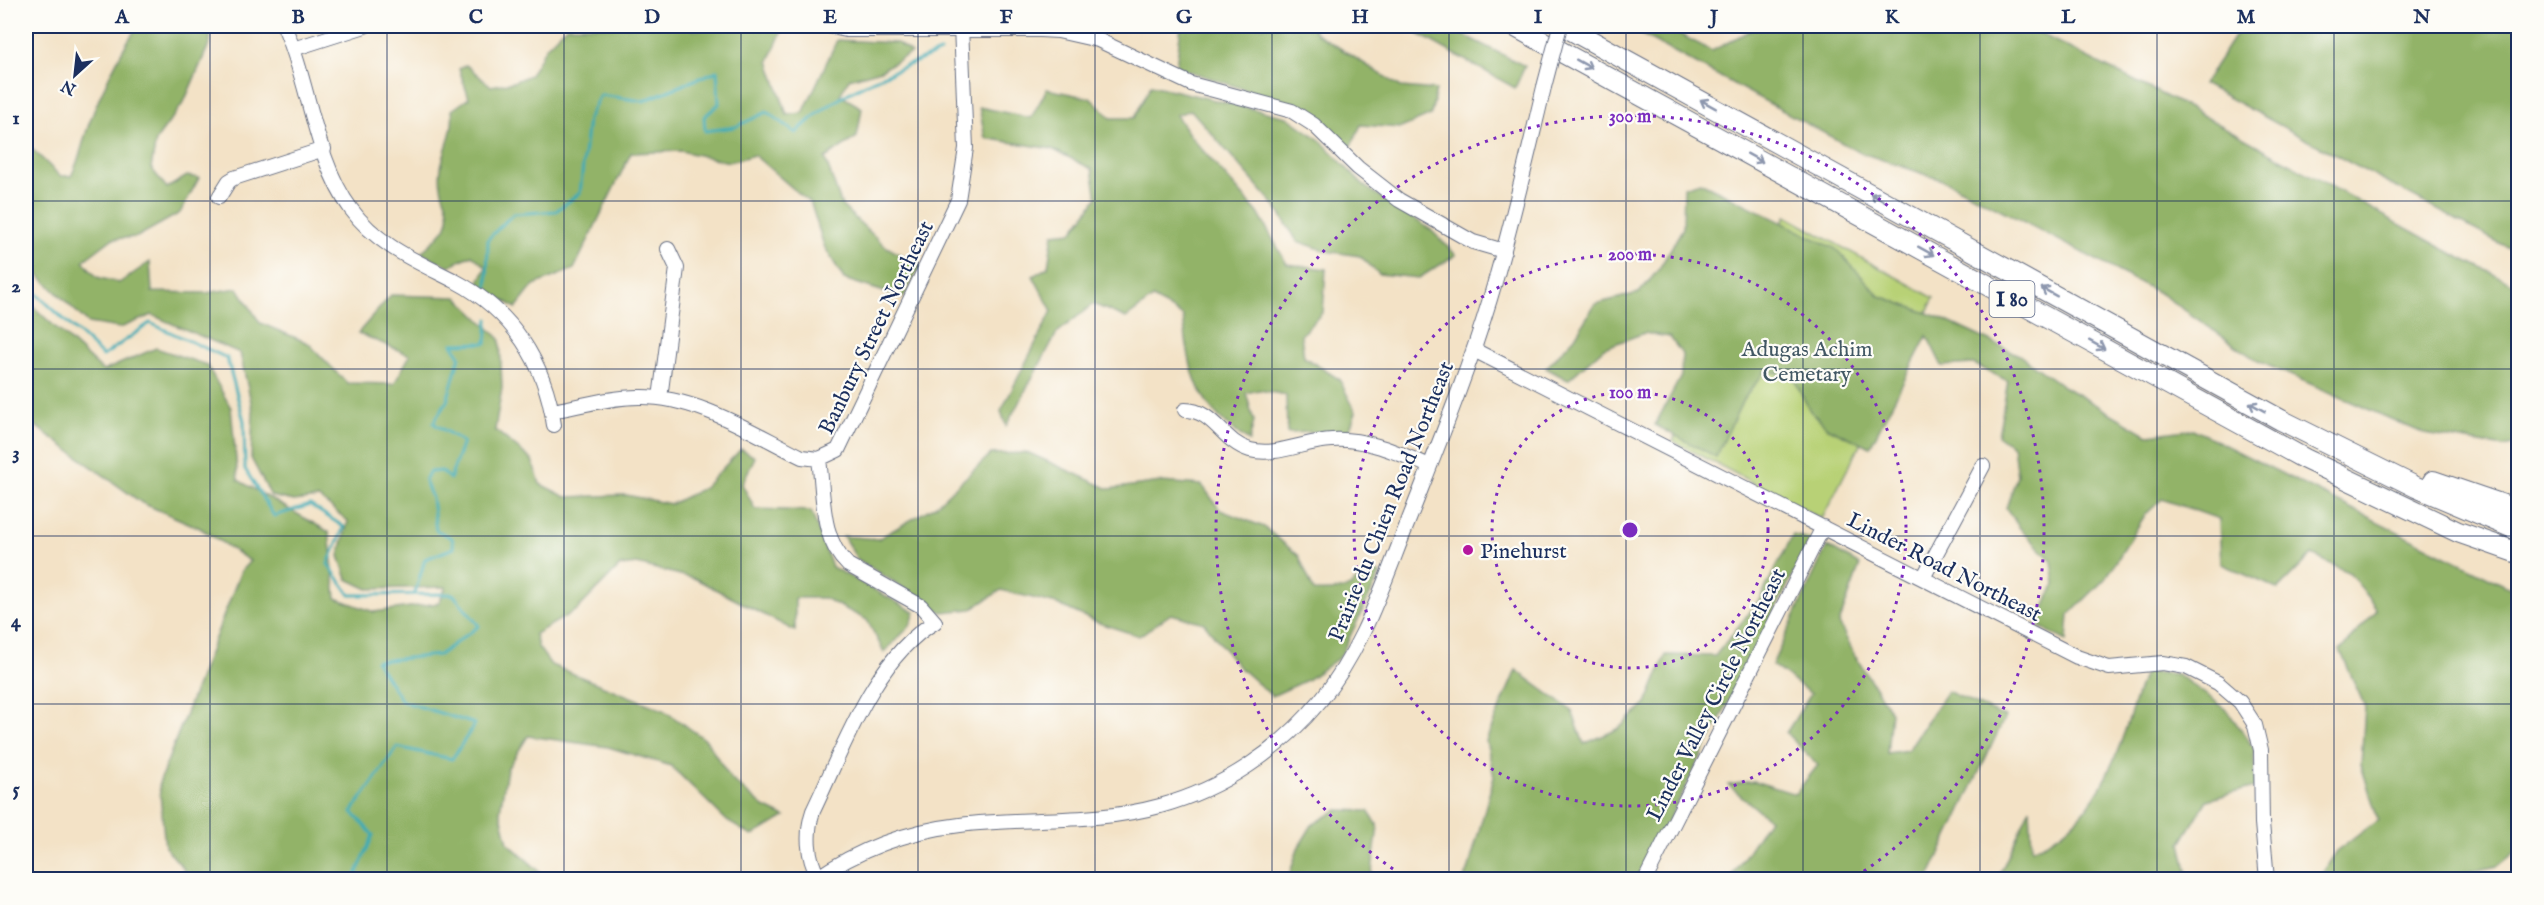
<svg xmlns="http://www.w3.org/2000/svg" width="2544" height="905" font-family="'IM FELL English',serif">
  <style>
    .green { fill: #b8d176; stroke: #6a806a; stroke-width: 1.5 }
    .forest { fill: #92b367; stroke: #567162; stroke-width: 1.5 }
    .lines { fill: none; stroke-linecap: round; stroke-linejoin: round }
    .stream { stroke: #3aabb6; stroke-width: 3 }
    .minor-casing { stroke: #676e82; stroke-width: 16 }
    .highway-casing { stroke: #676e82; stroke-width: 22 }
    .minor { stroke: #fff; stroke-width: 14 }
    .highway { stroke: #fff; stroke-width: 20 }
    .minor-bridge-casing { stroke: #676e82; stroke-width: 16; stroke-linecap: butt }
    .minor-bridge { stroke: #fff; stroke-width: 14 }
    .oneway { stroke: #8d97ae }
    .grid { fill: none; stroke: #1b2f5e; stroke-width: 1.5; stroke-opacity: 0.55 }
    .ring { fill: none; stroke: #7b2cbf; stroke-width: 3; stroke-dasharray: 3 6 }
    .poi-dot { fill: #b5179e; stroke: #fdfcf7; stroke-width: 2 }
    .labels { text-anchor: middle; stroke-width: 4.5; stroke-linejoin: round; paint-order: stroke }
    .shield { fill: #fdfcf7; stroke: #5f6c8c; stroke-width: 1.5 }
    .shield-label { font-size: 21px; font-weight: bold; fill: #1b2f5e }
    .street-label { font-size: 22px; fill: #1b2f5e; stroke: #fdfcf7 }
    .park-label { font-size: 22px; fill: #425864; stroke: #fdfcf7 }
    .poi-label { font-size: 22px; fill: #1b2f5e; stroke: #fdfcf7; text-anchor: start }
    .centre { fill: #7b2cbf; stroke: #fdfcf7; stroke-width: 3 }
    .ring-label { font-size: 18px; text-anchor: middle; font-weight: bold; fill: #7b2cbf; stroke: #fdfcf7; stroke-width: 4.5; stroke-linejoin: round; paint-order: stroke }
    .neatline { fill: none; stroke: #1b2f5e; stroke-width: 2 }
    .grid-label { font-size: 20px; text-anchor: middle; font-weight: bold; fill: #1b2f5e }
  </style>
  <rect width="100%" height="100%" fill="#fdfcf7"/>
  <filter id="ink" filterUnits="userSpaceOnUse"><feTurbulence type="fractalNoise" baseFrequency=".0167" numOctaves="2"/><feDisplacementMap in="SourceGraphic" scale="12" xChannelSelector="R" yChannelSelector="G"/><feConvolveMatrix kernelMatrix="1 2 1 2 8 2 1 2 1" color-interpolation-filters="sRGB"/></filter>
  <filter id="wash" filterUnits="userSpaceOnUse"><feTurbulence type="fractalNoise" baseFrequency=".008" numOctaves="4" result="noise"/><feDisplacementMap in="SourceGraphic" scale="24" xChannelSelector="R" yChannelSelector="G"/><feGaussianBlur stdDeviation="1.35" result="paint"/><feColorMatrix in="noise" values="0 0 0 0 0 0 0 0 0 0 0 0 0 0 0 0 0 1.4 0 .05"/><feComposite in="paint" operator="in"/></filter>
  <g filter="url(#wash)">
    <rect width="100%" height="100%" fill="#f3e2c6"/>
    <!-- green -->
    <path class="green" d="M1786 216 1934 298 1822 519 1673 441Z"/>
    <!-- forest -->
    <path class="forest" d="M138 26H211L210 42 184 102 156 140 151 168 167 188 187 176 199 178 180 213 137 237 112 239 83 261 97 277 119 283 150 262 152 292 206 293 238 288 260 323 308 343 347 383 394 384 410 355 358 333 391 295 457 297 500 339 502 388 495 430 532 460 540 484 566 497 626 495 671 504 704 488 741 449 755 457 742 484 755 509 811 511 832 567 915 612 910 626 884 652 867 620 824 598H795V631L696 579 637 564 620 566 577 610 535 634 538 647 551 665 663 710 706 740 731 779 764 807 785 817 752 836 727 821 671 766 608 747 528 736 507 769 500 811 508 843 548 879H182L184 869 165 847 159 783 241 571 250 561 200 528 142 503 26 419V300L103 371 156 348 207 365 231 408 238 480 329 532 336 598 374 612 439 603 446 587 368 589 347 579 339 556 348 521 319 498 294 501 271 496 251 458 253 411 240 353 152 315 120 328 88 323 26 263V143L60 176H71C78 163 81 150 85 136 94 106 120 50 138 26Z
      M567 26H690L693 30 741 26H784L769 61 787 115 803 113 837 40 897 43 911 53 881 70 849 79 840 95 862 108 857 137 825 158 842 206 885 246 920 266 903 298 844 279 824 246 811 204 754 155 729 162 681 151 631 153 574 269 534 285 516 308 478 284 486 267 472 255 449 266 421 253C428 245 442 235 446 226 453 210 443 201 441 186 436 160 456 136 452 110L469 98 459 69 466 65 491 86 513 82 530 75 546 47Z
      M1181 26H1312L1316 33 1401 87 1436 90 1431 115 1401 128 1361 125 1349 150 1302 108 1176 67Z
      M1404 26H1446L1525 66 1515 88Z
      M1626 26H1664L1712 51 1758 26H2025L2195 111 2455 255 2518 286V444L2504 447 2425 434 2258 361 2161 294 1948 182 1859 152Z
      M2241 26H2518V253L2203 84Z
      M1151 85 1287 117 1320 140 1364 186 1430 229 1456 255 1419 278 1379 274 1360 256 1326 251 1297 241 1275 206 1191 110 1176 115 1191 137 1258 213 1287 264 1326 269 1323 312 1301 335 1304 357 1339 379 1356 412 1349 431 1287 433 1286 395 1259 390 1246 393 1254 421 1249 441C1196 406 1190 376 1183 316L1153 298 1126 318 1093 304 1057 333 1006 426 1001 411 1052 311 1033 276 1048 267 1053 234 1072 232 1097 198 1092 169 1052 149 985 138 979 107 1031 118 1047 89 1090 98 1111 118H1134Z
      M1700 182 1836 249 1880 296 1938 317 2019 355 2063 386 2148 435 2193 429 2518 592V850L2498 866 2430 879H2319L2336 852 2378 820 2361 765 2365 707 2340 650 2377 610 2350 573 2312 555 2278 589 2221 564 2219 519 2162 499 2145 515 2106 578 2069 615 2067 641 2036 625 2055 584 2052 561 2019 527 2006 508 2017 476 2013 446 1998 436 2008 381 1974 364 1942 366 1927 336 1870 447 1828 428 1810 411 1793 377 1766 370 1743 400 1716 457 1655 425 1681 376 1682 354 1670 337 1644 333 1604 348 1568 380 1546 368 1575 337 1595 304 1639 293 1659 269 1683 228 1684 187Z
      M1029 453 1109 489 1161 482 1202 485 1220 510 1264 527 1299 556 1314 591C1341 592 1352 591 1368 567L1380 574 1340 657 1307 680 1272 696 1238 666 1204 623 1171 614 1139 636 1096 622 1057 604 1001 590 972 609 942 612 857 559 843 536 878 539 935 506 991 454Z
      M1793 535 1811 539 1639 879 1463 880 1468 871 1494 776 1486 741 1516 670 1572 711 1584 744 1618 729 1646 704 1666 655 1715 656 1759 600Z
      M1827 546 1860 565 1839 623 1855 656 1891 712 1887 753 1908 750 1947 691 2005 717 1928 879H1730L1769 819 1728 785 1754 781 1795 794 1818 765 1786 733 1811 694 1772 665Z
      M2144 672 2177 674 2226 709 2254 748 2255 787 2207 800 2181 843 2189 879 1997 880 2030 808 2032 849C2104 822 2122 738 2144 672Z
      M1337 810 1368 811 1378 826 1371 879H1288L1298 848 1312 825Z"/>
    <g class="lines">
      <!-- stream -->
      <path class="stream" d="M26 284 103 356 150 323 227 358 244 421 245 469 274 516 310 505 344 527 328 564 350 595 453 594 479 626 439 655 376 661 402 701 475 724 452 759 397 747 352 812 373 835 354 880
        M487 291 488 239 513 214 556 211 580 193 588 119 600 95 643 101 717 71 719 104 704 117 705 131 735 127 767 112 796 133C835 93 888 73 940 52
        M415 593 425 559 454 548 452 538 436 530 432 498 425 481 429 472 442 471 450 479 463 442 433 423 447 401 460 356 452 344 486 343 488 319"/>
    </g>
  </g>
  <g filter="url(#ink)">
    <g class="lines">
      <!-- minor casing -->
      <g class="minor-casing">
        <path id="minor" d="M284 26C309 81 315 161 351 209 377 245 416 261 455 281 512 311 545 362 554 425
          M828 26 846 30H1040L1058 31 1098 40 1191 84 1292 111 1314 125 1358 168 1399 200 1473 242 1504 251
          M293 49 365 26
          M219 197 229 181 234 178 324 149
          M1474 350 2077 657 2109 668 2163 663 2186 667 2218 683 2240 702 2255 725 2261 750 2262 823 2267 880
          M660 398 677 268 668 249
          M1185 410C1214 410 1222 442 1250 450 1276 457 1305 441 1332 440 1367 438 1398 453 1430 466
          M552 411C580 406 610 397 639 397 697 396 751 432 802 457L819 459 838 450 958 200 966 148 961 26
          M1923 578 1983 466
          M818 876C807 857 806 832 813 811 843 749 874 658 935 622L921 606 848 565C820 539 824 495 819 459
          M814 880C857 850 908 831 960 825 1026 817 1095 824 1160 806 1222 789 1279 751 1320 701 1363 649 1383 584 1408 522 1437 448 1467 375 1490 299 1511 229 1527 158 1544 87
          M1645 880 1823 527"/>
      </g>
      <!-- highway casing -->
      <g class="highway-casing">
        <path id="highway" d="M1514 26 2305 459 2458 532 2518 553
          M1564 26 2281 420 2416 487 2518 530
          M2433 481 2518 510"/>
      </g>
      <!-- minor -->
      <use href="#minor" class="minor"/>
      <!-- highway -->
      <use href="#highway" class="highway"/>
      <!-- minor-bridge casing -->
      <g class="minor-bridge-casing">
        <path id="minor-bridge" d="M1544 87 1560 26"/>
      </g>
      <!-- minor-bridge -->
      <use href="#minor-bridge" class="minor-bridge"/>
    </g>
    <!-- one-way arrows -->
    <defs><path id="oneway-shaft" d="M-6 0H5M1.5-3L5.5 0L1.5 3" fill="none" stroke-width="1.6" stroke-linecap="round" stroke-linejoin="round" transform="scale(1.5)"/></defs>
    <g class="oneway">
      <use href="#oneway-shaft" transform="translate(1584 64) rotate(29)"/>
      <use href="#oneway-shaft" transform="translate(1708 104) rotate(-151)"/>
      <use href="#oneway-shaft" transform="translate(1755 158) rotate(29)"/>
      <use href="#oneway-shaft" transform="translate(1878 198) rotate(-151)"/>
      <use href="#oneway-shaft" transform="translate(1926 251) rotate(29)"/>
      <use href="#oneway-shaft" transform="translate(2049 292) rotate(-151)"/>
      <use href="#oneway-shaft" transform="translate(2097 345) rotate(29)"/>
      <use href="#oneway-shaft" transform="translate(2257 407) rotate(-151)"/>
    </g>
  </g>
  <!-- grid -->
  <path class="grid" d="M210 26V880M387 26V880M564 26V880M741 26V880M918 26V880M1095 26V880M1272 26V880M1449 26V880M1626 26V880M1803 26V880M1980 26V880M2157 26V880M2334 26V880M26 201H2518M26 369H2518M26 536H2518M26 704H2518"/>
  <!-- distance rings -->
  <g class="ring">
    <circle cx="1630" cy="530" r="138"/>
    <circle cx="1630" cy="530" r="276"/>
    <path d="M1408 879A414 414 0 1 1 1852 879"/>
  </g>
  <!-- markers -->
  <circle class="poi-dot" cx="1468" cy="550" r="6"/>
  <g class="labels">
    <!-- shield labels -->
    <rect class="shield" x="1989.5" y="281" width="45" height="36" rx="4.5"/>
    <g class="shield-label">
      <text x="2012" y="306">I 80</text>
    </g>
    <!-- street labels -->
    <g class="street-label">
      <text transform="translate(875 327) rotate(-64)" y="8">Banbury Street Northeast</text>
      <text transform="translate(1390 501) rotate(-68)" y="8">Prairie du Chien Road Northeast</text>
      <text transform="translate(1945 566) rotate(27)" y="8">Linder Road Northeast</text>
      <text transform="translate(1715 694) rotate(-63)" y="8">Linder Valley Circle Northeast</text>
    </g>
    <!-- park labels -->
    <g class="park-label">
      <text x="1807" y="356">Adugas Achim<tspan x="1807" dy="25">Cemetary</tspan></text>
    </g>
    <!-- poi labels -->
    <g class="poi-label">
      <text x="1480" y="558">Pinehurst</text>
    </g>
  </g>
  <circle cx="1630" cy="530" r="9" class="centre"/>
  <g class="ring-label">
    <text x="1630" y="122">300 m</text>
    <text x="1630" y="260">200 m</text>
    <text x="1630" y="398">100 m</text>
  </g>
  <!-- margin -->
  <rect width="2544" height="905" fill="none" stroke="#fdfcf7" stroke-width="66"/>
  <!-- north arrow -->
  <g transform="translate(75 75) rotate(207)" stroke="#fdfcf7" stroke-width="4.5" paint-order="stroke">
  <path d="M0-4.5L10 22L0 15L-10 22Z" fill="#1b2f5e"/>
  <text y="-9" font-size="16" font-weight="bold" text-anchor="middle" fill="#1b2f5e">N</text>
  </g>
  <rect x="33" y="33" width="2478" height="839" class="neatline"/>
  <g class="grid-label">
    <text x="122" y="23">A</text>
    <text x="298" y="23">B</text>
    <text x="476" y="23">C</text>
    <text x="652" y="23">D</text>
    <text x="830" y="23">E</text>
    <text x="1006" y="23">F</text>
    <text x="1184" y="23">G</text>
    <text x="1360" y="23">H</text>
    <text x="1538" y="23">I</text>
    <text x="1714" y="23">J</text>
    <text x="1892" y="23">K</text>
    <text x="2068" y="23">L</text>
    <text x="2246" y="23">M</text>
    <text x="2422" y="23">N</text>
    <text x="16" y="124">1</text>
    <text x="16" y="292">2</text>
    <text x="16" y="459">3</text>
    <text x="16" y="627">4</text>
    <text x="16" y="795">5</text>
  </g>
</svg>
